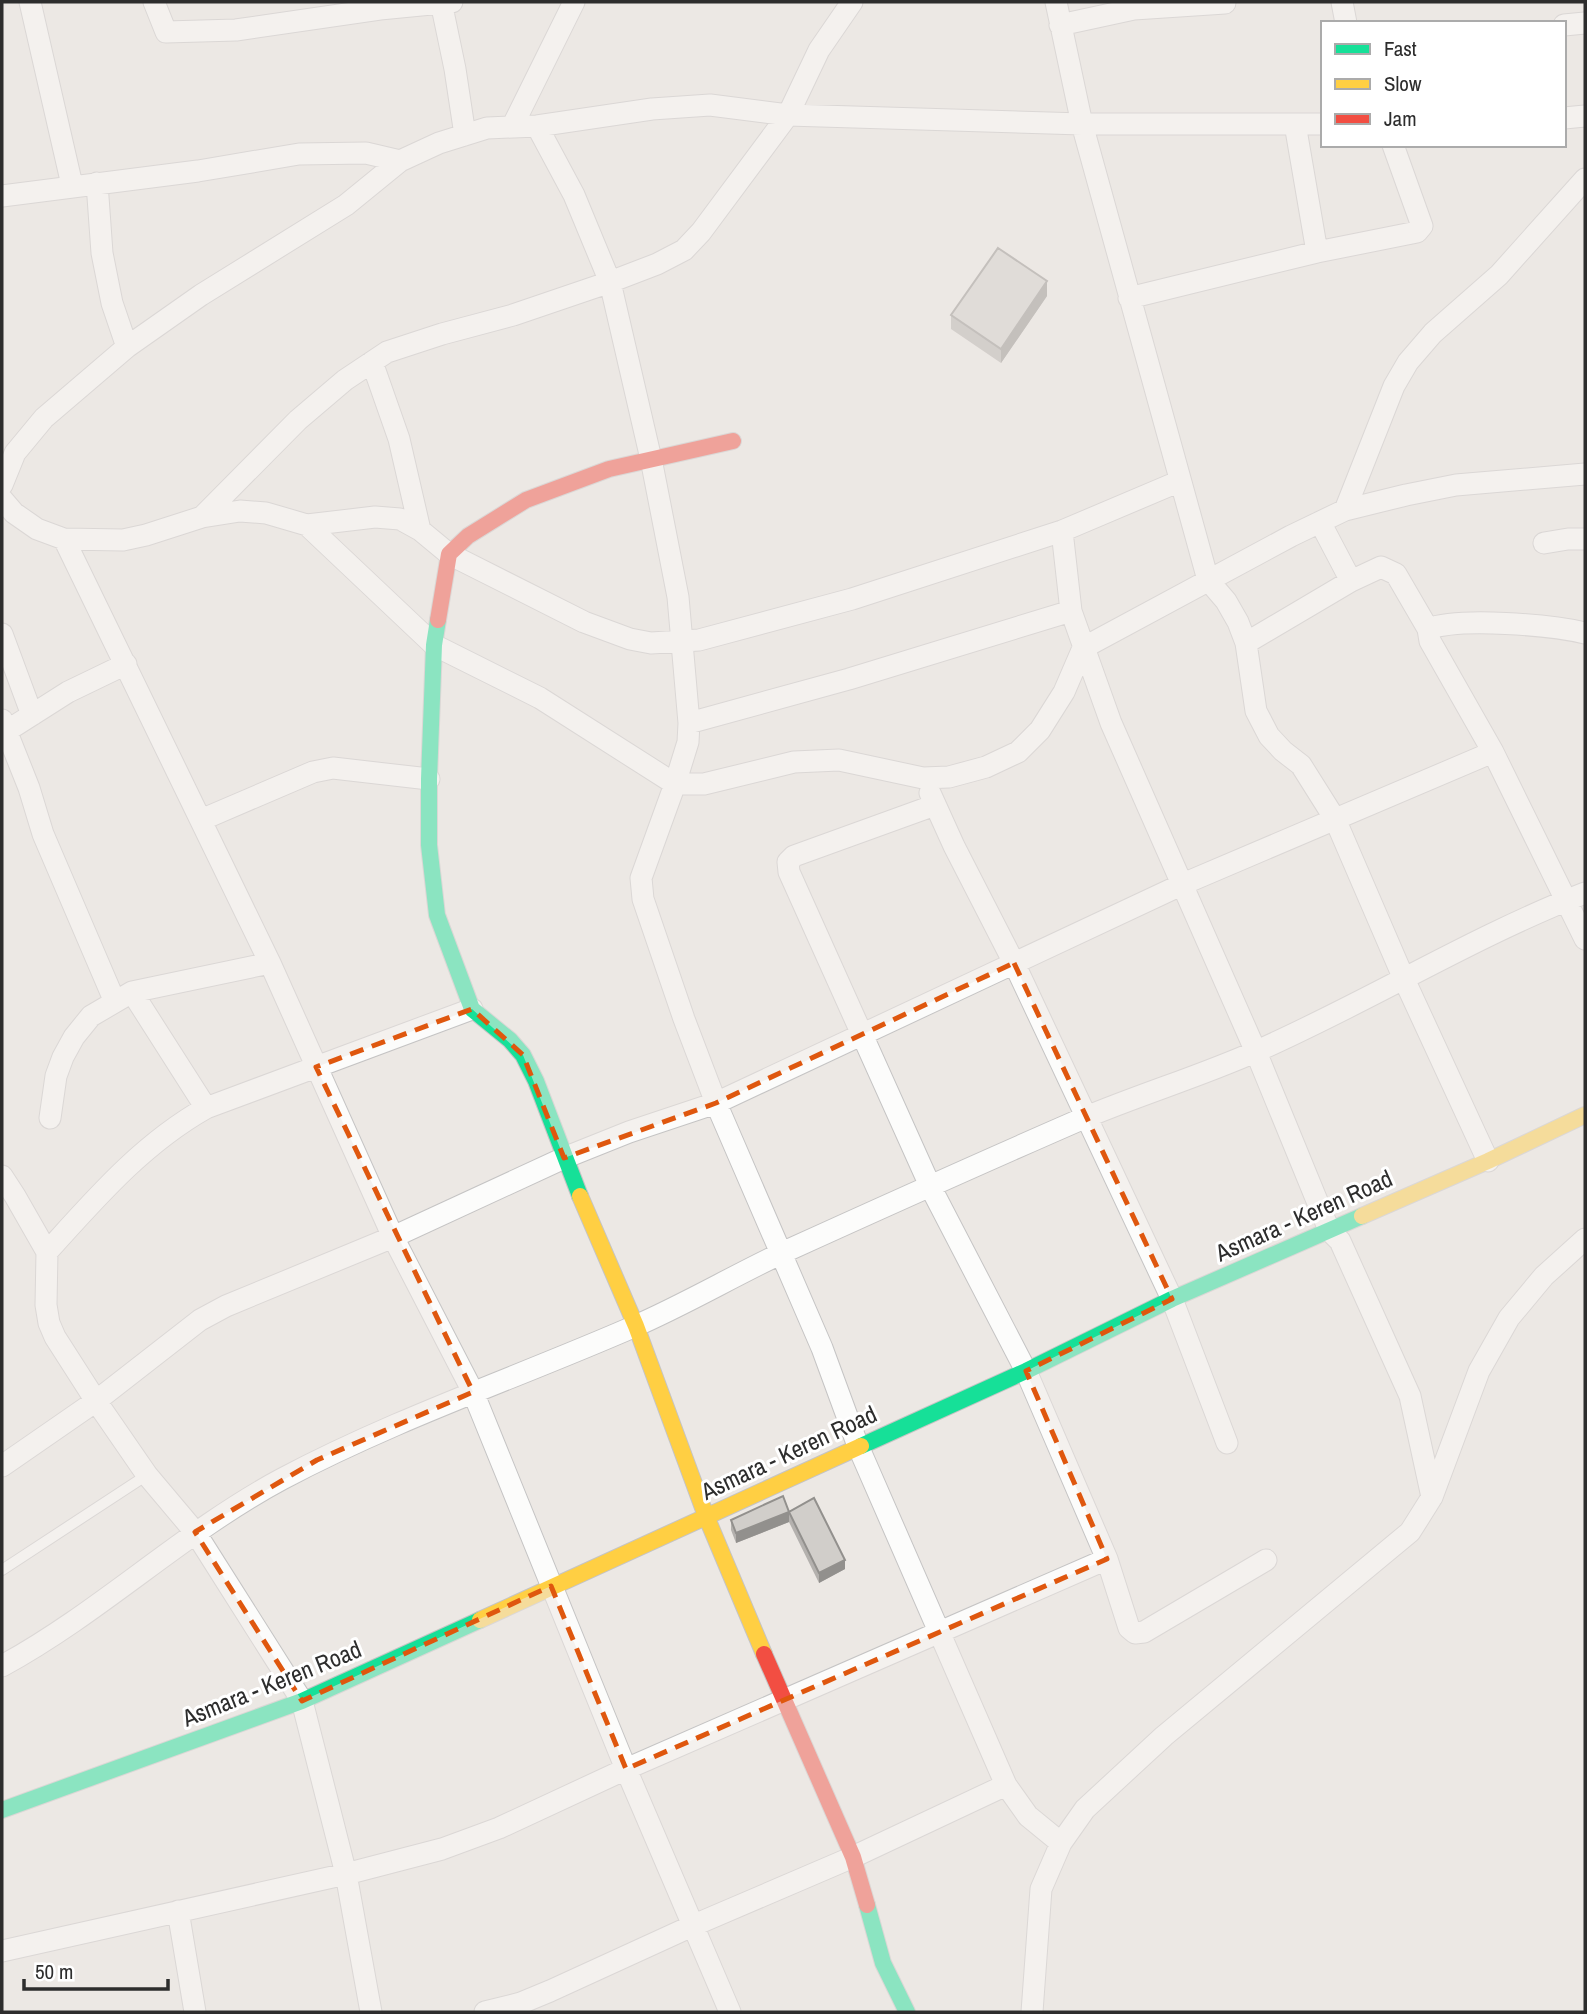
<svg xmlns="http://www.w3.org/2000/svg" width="1587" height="2014" font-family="'Archivo Narrow',sans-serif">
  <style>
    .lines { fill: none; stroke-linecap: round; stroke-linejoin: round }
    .lane-casing { stroke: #c5c4c4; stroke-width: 12 }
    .street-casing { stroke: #c5c4c4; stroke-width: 23 }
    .fast-casing { stroke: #c5c4c4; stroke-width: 18 }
    .slow-casing { stroke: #c5c4c4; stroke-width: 18 }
    .jam-casing { stroke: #c5c4c4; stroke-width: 18 }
    .lane { stroke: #fcfcfb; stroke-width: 10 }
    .street { stroke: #fcfcfb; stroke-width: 21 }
    .fast { stroke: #16e098; stroke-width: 16 }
    .slow { stroke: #ffcf43; stroke-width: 16 }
    .jam { stroke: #f24e42; stroke-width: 16 }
    .wall { fill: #b4b1ae }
    .shaded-wall { fill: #92908d }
    .building { fill: #d1ceca; stroke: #92908d; stroke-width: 2 }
    .marked { fill: none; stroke: #df570e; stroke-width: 5; stroke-dasharray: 14 9; stroke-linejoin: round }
    .labels { text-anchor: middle; stroke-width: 6; stroke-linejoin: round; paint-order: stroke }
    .street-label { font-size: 24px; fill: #2d2d2d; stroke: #fff }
  </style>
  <rect width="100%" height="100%" fill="#ece8e4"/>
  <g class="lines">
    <!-- lane casing -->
    <g class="lane-casing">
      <path id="lane" d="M2 1570 147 1475"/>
    </g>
    <!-- street casing -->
    <g class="street-casing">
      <path id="street" d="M30 2 72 185
        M154 2 166 32 236 30 380 9 452 2
        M441 2 455 69 465 135
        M1056 2 1082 124 1208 580 1226 601 1238 622 1246 643 1256 711 1269 736 1283 751 1301 765 1335 819 1404 979 1488 1161
        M1342 2 1346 23
        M1060 25 1134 9 1225 3
        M1564 25 1585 23
        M1564 118 1585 116
        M537 126 574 195 610 282 651 459 678 597 689 723 688 742 675 784 641 878 643 899 684 1019 716 1103 822 1348 858 1446 1006 1785 1028 1816 1061 1843
        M512 127 574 2
        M97 183 102 253 112 303 127 347
        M2 196 198 171 299 154 366 153 400 161
        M1317 252 1417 232 1422 226 1393 145
        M1129 298 1317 252 1295 124
        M372 362 399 439 420 530
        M2 485 15 453 44 418 127 347 201 295 346 205 400 161 439 143 487 128 537 126 652 109 710 105 788 115 1082 124H1323
        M2 499 14 513 37 529 64 539 123 540 146 535 202 517 240 511 266 513 307 525 434 645 540 698 675 784H704L794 762 839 760 923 778 949 777 986 767 1018 752 1040 730 1064 692 1083 648 1291 536 1345 510 1406 495 1456 485 1585 474
        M1345 510 1394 386 1408 362 1433 333 1499 275 1585 179
        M202 517 298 420 345 380 387 352 442 334 513 315 610 282 657 264 684 250 701 232 788 115 819 50 852 2
        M1320 522 1351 581
        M307 525 375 517 400 519 420 530 449 554 584 622 630 639 651 643 699 640 852 599 1062 531 1180 481
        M1062 531 1071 611 1111 723 1256 1052 1329 1230 1340 1241 1410 1396 1432 1497
        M64 539 270 963 393 1237 473 1392 626 1769 730 2012
        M1544 543 1568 539H1585
        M1428 629C1460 617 1551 625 1585 633
        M2 634 32 715
        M1246 643 1351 581 1381 567 1396 574 1428 629 1430 641 1493 752 1585 939
        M2 720 29 788 43 834 115 1002
        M689 723 849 679 1071 611
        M2 734 68 692 126 664
        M930 793 954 846 1014 963 1172 1299 1227 1443
        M935 805 794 856 788 862 789 872 931 1188 1026 1371 1107 1559 1129 1628 1135 1633 1144 1632 1266 1560
        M201 820 313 772 333 768 429 779
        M132 992 206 1108
        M50 1118 56 1076 63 1057 74 1037 91 1016 132 992 270 963
        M2 1176 15 1196 47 1252 46 1305 49 1323 55 1337 96 1401 147 1475 195 1532 302 1701 346 1874 371 2012
        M47 1252C95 1199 142 1144 206 1108L472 1009
        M2 1466 96 1401 200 1320 226 1306 393 1237 564 1158 629 1132 716 1103 1183 884 1493 752
        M2 1666C101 1612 183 1532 282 1479 395 1419 516 1378 633 1327 684 1305 733 1276 784 1252 883 1207 983 1162 1084 1118 1141 1094 1201 1076 1257 1051 1368 1002 1472 937 1585 893
        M178 1911 195 2012
        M2 1951 346 1874 442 1849 499 1828 626 1769 1107 1559
        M485 2012 521 2003 550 1991 692 1926 853 1857 1006 1785
        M1032 2012 1041 1889 1061 1843 1085 1809 1164 1736 1410 1532 1432 1497 1479 1371 1509 1318 1544 1276 1585 1239"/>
    </g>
    <!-- fast casing -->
    <g class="fast-casing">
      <path id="fast" d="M438 620 434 645 429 779V845L437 915 472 1009 510 1040 523 1055 536 1081 580 1196
        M861 1446 1026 1371 1172 1299 1362 1216
        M2 1810 302 1701 480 1620
        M867 1905 883 1963 907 2012"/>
    </g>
    <!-- slow casing -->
    <g class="slow-casing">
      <path id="slow" d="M580 1196 636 1326 706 1516 764 1654
        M1362 1216 1488 1161 1585 1115
        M480 1620 861 1446"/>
    </g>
    <!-- jam casing -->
    <g class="jam-casing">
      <path id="jam" d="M438 620 449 554 468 536 526 500 609 469 733 441
        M764 1654 853 1857 867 1905"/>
    </g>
    <!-- lane -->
    <use href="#lane" class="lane"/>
    <!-- street -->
    <use href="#street" class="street"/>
    <!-- fast -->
    <use href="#fast" class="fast"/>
    <!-- slow -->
    <use href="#slow" class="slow"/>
    <!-- jam -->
    <use href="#jam" class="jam"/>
  </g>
  <!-- wall -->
  <path class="wall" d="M1047 296 1001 363 951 329V315Z
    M789 1512 845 1569 819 1583 789 1522 736 1543 731 1530V1520Z"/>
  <!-- shaded-wall -->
  <path class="shaded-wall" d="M1047 281V296L1001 363V349Z
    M789 1512V1522L736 1543V1533Z
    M845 1560V1569L819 1583V1573Z"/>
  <!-- building -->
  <path class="building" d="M998 248 1047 281 1001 349 951 315Z
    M783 1496 789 1512 736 1533 731 1520Z
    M814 1498 845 1560 819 1573 789 1512Z"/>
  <!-- marked area -->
  <path d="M0 0H1587V2014H0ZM1014 963 1172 1299 1026 1371 1107 1559 626 1769 551 1586 302 1701 195 1532 317 1460 473 1392 316 1067 472 1009 523 1055 564 1158 716 1103Z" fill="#ece8e4" fill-opacity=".55" fill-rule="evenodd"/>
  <path class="marked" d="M1014 963 1172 1299 1026 1371 1107 1559 626 1769 551 1586 302 1701 195 1532 317 1460 473 1392 316 1067 472 1009 523 1055 564 1158 716 1103Z"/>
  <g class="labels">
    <!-- street labels -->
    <g class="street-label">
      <text transform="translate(1304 1216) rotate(-24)" y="8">Asmara - Keren Road</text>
      <text transform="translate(789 1453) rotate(-25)" y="8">Asmara - Keren Road</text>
      <text transform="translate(272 1684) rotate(-22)" y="8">Asmara - Keren Road</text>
    </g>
  </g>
  <!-- border -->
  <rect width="1587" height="2014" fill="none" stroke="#2d2d2d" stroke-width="7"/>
  <!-- legend -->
  <rect x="1321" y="21" width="245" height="126" fill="#ffffff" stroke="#ababab" stroke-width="2"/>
  <rect x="1335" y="44" width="35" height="10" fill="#16e098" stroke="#ababab" stroke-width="2"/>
  <text x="1384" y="56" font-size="21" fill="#2d2d2d">Fast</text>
  <rect x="1335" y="79" width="35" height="10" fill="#ffcf43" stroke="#ababab" stroke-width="2"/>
  <text x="1384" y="91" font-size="21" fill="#2d2d2d">Slow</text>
  <rect x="1335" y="114" width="35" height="10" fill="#f24e42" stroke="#ababab" stroke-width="2"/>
  <text x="1384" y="126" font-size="21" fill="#2d2d2d">Jam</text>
  <!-- scale -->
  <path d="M24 1979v10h144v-10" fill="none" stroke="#2d2d2d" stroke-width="3.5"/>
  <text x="35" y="1979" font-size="21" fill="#2d2d2d" stroke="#ffffff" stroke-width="5" paint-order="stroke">50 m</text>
</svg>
